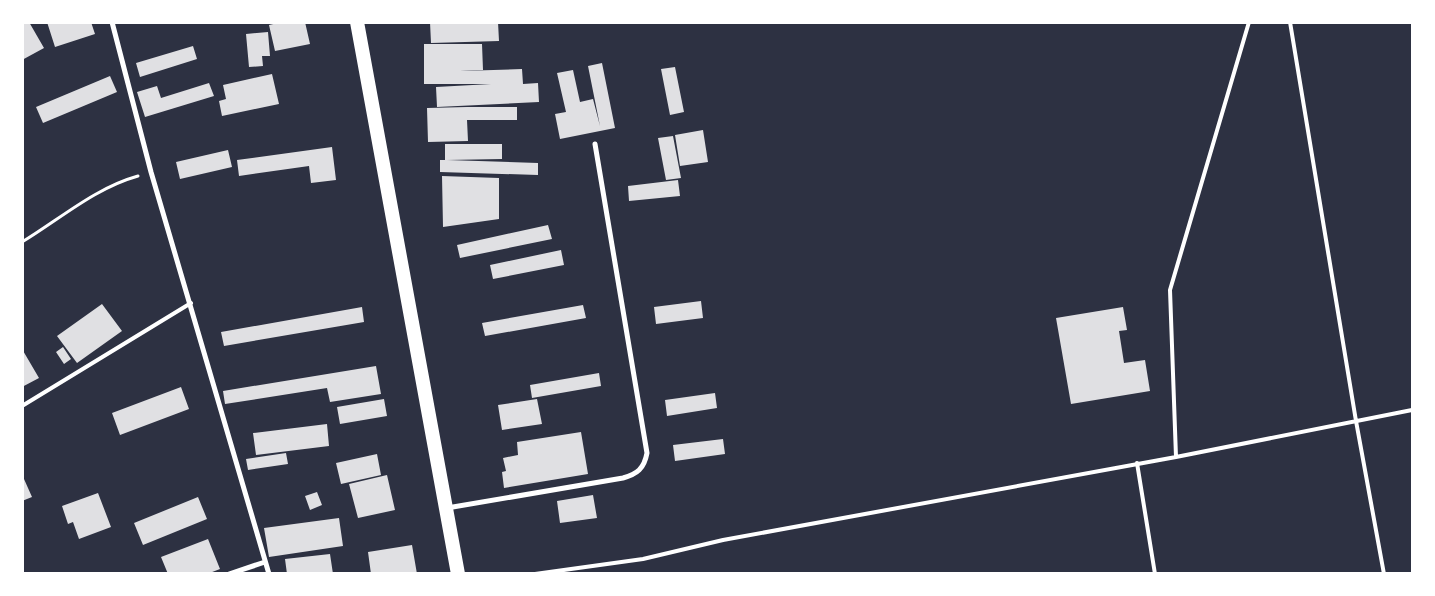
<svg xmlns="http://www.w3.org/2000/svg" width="1435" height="596" font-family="'Nunito Sans',sans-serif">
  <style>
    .building { fill: #e0e0e3 }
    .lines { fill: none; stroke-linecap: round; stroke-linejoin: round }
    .path { stroke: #fff; stroke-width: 3 }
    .service { stroke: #fff; stroke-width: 4 }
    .minor { stroke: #fff; stroke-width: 5 }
    .trunk { stroke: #fff; stroke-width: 14 }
  </style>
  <rect width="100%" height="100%" fill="#2d3142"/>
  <!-- building -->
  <path class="building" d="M22 22H29L44 48 22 60Z
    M47 22H91L95 34 55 47Z
    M282 22H305L310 44 275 51 269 25Z
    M430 22H498L499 41 431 43Z
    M268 32 270 56H262L263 66 249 67 246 34Z
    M424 44H482L483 70 460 71 522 69 523 84 538 83 539 102 437 107 436 87 491 84H424Z
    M193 46 197 59 140 77 136 63Z
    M602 63 615 128 560 139 555 114 566 112 557 73 573 70 580 102 593 99 600 126 588 66Z
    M675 67 684 112 670 115 661 69Z
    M272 74 279 104 222 116 219 101 226 99 223 85Z
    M110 76 117 92 43 123 36 107Z
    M209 83 214 96 145 117 137 92 157 86 161 98Z
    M467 107H517V120H467L468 141 428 142 427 108Z
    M703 130 708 162 680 166 675 135Z
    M673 136 681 178 666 180 658 138Z
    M445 144H502V159L447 160 538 163V175L440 172V160H445Z
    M332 147 336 180 311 183 309 166 239 176 237 160Z
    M228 150 232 167 180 179 176 162Z
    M442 176 499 178V219L443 227Z
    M678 180 680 196 629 201 628 186Z
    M548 225 552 239 460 258 457 245Z
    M561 250 564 265 493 279 490 265Z
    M701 301 703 318 656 324 654 307Z
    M102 304 122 331 77 363 57 336Z
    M583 305 586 318 485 336 482 323Z
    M362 307 364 322 224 346 221 332Z
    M1123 307 1127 330 1119 331 1124 363 1145 360 1150 391 1071 404 1056 318Z
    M63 347 71 359 64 364 56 352Z
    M22 349 39 378 22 387Z
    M376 366 381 394 330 402 327 388 225 404 223 391Z
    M599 373 601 386 532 398 530 385Z
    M181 387 189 409 120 435 112 413Z
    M715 393 717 408 667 416 665 400Z
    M384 399 387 416 340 424 337 407Z
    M537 399 542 424 502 430 498 405Z
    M327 424 329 446 256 455 253 433Z
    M581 432 588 474 504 488 502 472 506 471 503 458 518 455 517 442Z
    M723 439 725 454 675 461 673 445Z
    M286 453 288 464 248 470 246 459Z
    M377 454 381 475 341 484 336 463Z
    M387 475 395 510 358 518 349 484Z
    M24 479 32 497 22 501V480Z
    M317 492 322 505 310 510 305 496Z
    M98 493 111 527 79 539 73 522 68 524 62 506Z
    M593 495 597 518 560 523 557 501Z
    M198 497 207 519 143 545 134 523Z
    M339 518 343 546 269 557 264 528Z
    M208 539 220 569 207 574H168L161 557Z
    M412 545 417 574H371L368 552Z
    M330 554 333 574H287L285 559Z"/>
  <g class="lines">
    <!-- path -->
    <path class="path" d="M22 242C60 219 95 188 138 176"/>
    <!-- service -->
    <path class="service" d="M1290 22 1356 421 1384 574
      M22 406 191 303
      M1176 457 1170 290 1249 22
      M1137 463 1155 574
      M535 574 643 559 723 540 1176 457 1412 410"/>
    <!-- minor -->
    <path class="minor" d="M112 22 151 172 269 574
      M447 508 623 478C637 474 644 469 647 453L595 144
      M229 574 265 562"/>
    <!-- trunk -->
    <path class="trunk" d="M357 22 458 574"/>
  </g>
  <!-- border -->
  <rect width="1435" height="596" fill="none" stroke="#ffffff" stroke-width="48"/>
</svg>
